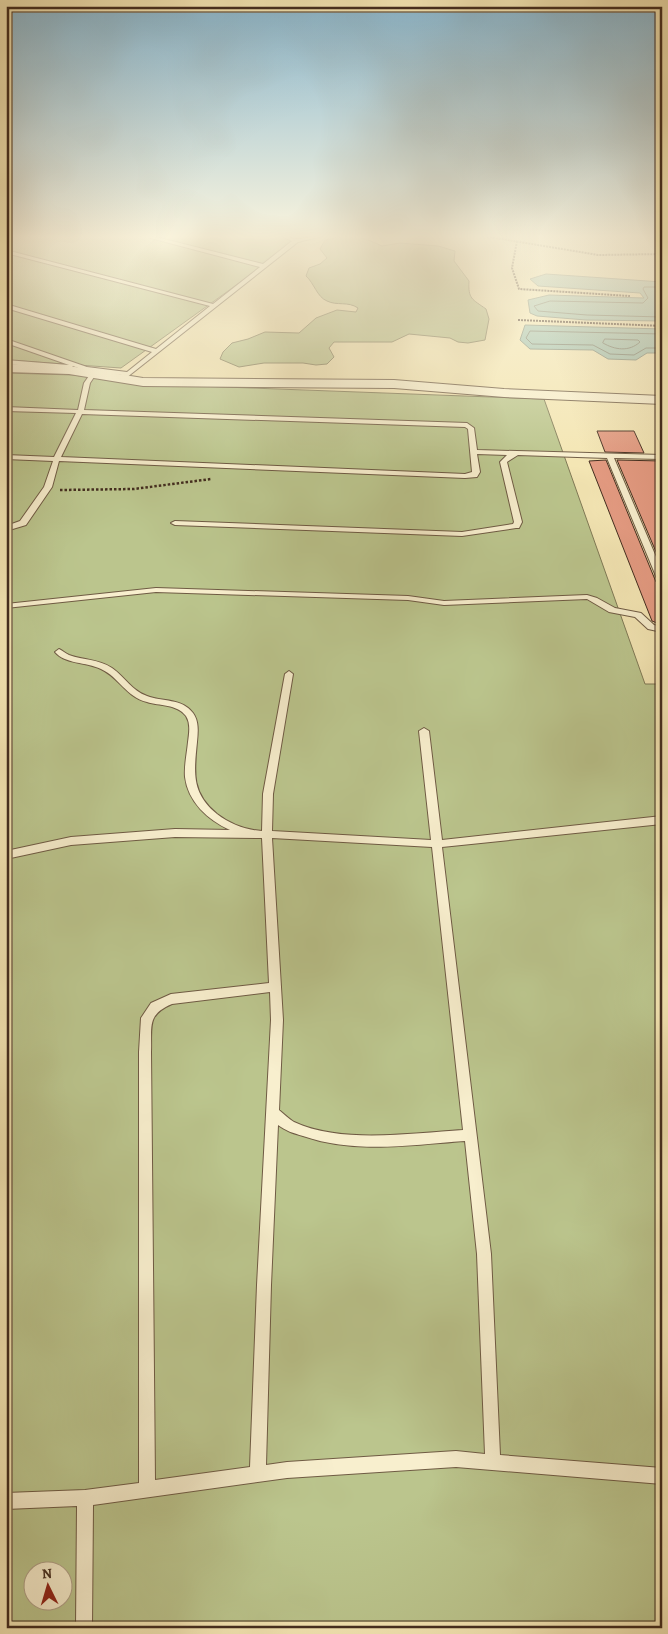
<svg xmlns="http://www.w3.org/2000/svg" width="668" height="1634" font-family="Alegreya,serif">
  <style>
    .green { fill: #bbc58d; stroke: #7f7956; fill-rule: evenodd }
    .water { fill: #9cbfaf; stroke: #788575 }
    .lines { fill: none; stroke-linecap: round; stroke-linejoin: round }
    .shore { stroke: #707667; stroke-width: 1 }
    .building { fill: #e49b82; stroke: #432d1f }
    .lane-casing { stroke: #6f5b44; stroke-width: 2 }
    .street-casing { stroke: #6f5b44; stroke-width: 2 }
    .path-far1 { stroke: #432d1f; stroke-width: 2; stroke-dasharray: 2 1; stroke-linecap: butt }
    .path { stroke: #432d1f; stroke-width: 2.5; stroke-dasharray: 2.5 2; stroke-linecap: butt }
    .lane { fill: #f8efce; fill-rule: evenodd }
    .street { fill: #f8efce; fill-rule: evenodd }
  </style>
  <rect width="100%" height="100%" fill="#f4e6b4"/>
  <filter id="stains"><feTurbulence type="fractalNoise" baseFrequency=".004" numOctaves="4"/><feColorMatrix values="0 0 0 0 .2 0 0 0 0 .09 0 0 0 0 .02 0 0 0 .5 -.17"/></filter>
  <radialGradient id="worn" r=".72"><stop offset=".6" stop-color="#630" stop-opacity="0"/><stop offset="1" stop-color="#630" stop-opacity=".3"/></radialGradient>
  <!-- green -->
  <path class="green" d="M6 235H324L296 242 121 368 6 360Z
    M345 236 366 239 382 246 400 243 438 246 455 251 454 261 469 281C468 299 472 299 486 309L489 319 485 340 468 343 458 342 450 338 409 334 392 342H334L329 348 334 357 327 364 316 365 303 363H264L239 367 220 359 223 352 232 343 248 339 265 332 299 333 316 318 337 310 356 312 358 308C348 301 337 306 327 301 317 297 314 283 306 276L309 268 320 264 327 258 320 249 325 240Z
    M6 373 73 375 144 384 544 399 645 684H662V1628H6ZM32 1572H62V1602H32Z"/>
  <!-- water -->
  <path class="water" d="M546 274 662 282V321L586 320 537 316 530 313 528 300 549 295 644 298 640 293 538 286 530 279Z
    M525 325 662 329V353H647L636 360 608 359 593 350 530 349 520 340Z"/>
  <g class="lines">
    <!-- shore -->
    <path class="shore" d="M662 287H644L643 289 648 298 643 303 550 301 534 306 538 311 587 315 662 317
      M662 334 530 331 526 338 532 344 593 345 610 354 634 355 646 348H662
      M605 339 638 340 640 342C629 352 615 350 603 343Z"/>
  </g>
  <!-- building -->
  <path class="building" d="M597 431H634L644 453 605 452Z
    M606 460 656 582 662 585V625L652 621 589 461Z
    M617 460 662 461V566Z"/>
  <g class="lines">
    <!-- lane casing -->
    <g class="lane-casing">
      <path id="lane" d="M139 235H148L263 264 292 241 280 235C286 235 290 239 296 239 303 240 317 235 326 235L298 242 126 378H122V375L86 371 73 366 70 369 6 364V360L69 365 6 343V339L87 367 127 372 152 352 6 308V304L156 349 210 306 6 253V250L213 304 260 267Z
        M93 372 96 374 90 383 84 410 467 423 474 428 477 450 662 455V459L614 458 662 571V583L658 581 607 458 518 455 507 462 522 522 519 528H516L462 536 175 525 171 523 175 521 462 532 513 524 514 522 500 462 507 455 477 454 480 472 477 477 465 478 59 461 52 487 26 525 6 531V526L20 521 44 487 53 461 6 459V455L54 457 76 413 6 411V407L78 410 84 383 91 373ZM82 414 465 427 468 429 472 472 465 474 61 457Z
        M156 588 408 596 444 601 587 595 597 598 615 608 641 613 654 625 662 627V632L648 629 635 617 609 612 587 599 444 605 408 600 156 592 6 608V604Z
        M59 649C63 651 65 653 69 655 83 660 99 659 112 668 125 677 132 691 147 696 162 702 182 698 193 713 199 721 198 732 197 742 194 772 191 793 217 814 230 824 246 830 262 831L263 794 285 674 289 671 293 674 273 794 272 831 431 840 419 731 424 728 429 731 442 840 662 816V824L442 847 491 1254 500 1455 662 1468V1484L456 1467 287 1478 93 1505 92 1628H76L77 1506 6 1509V1493L85 1490 139 1483V1052L141 1018 151 1003 171 994 269 983 262 838 175 837 71 845 6 859V851L71 837 175 829 230 830C208 820 188 802 185 777 184 766 187 753 188 742 189 734 191 724 186 716 177 704 159 706 147 702 126 697 119 677 101 669 86 662 65 664 55 652ZM272 838 432 847 463 1130C413 1133 340 1144 294 1122 289 1119 284 1114 279 1110L283 1020ZM270 992 271 1020 257 1285 250 1467 155 1480 151 1052C152 1027 146 1015 172 1004ZM278 1125C286 1131 293 1133 303 1136 355 1154 411 1145 465 1141L477 1254 485 1454 456 1451 287 1462 266 1465 271 1285Z"/>
    </g>
    <!-- street casing -->
    <g class="street-casing">
      <path id="street" d="M6 364 69 366 143 378 394 380 504 389 662 396V404L504 397 394 388 143 386 69 374 6 372Z"/>
    </g>
    <!-- path-far1 -->
    <path class="path-far1" d="M478 235 598 255 662 254
      M517 241 512 268 519 289 630 296
      M518 320 662 326"/>
    <!-- path -->
    <path class="path" d="M60 490 134 489 211 479"/>
    <!-- lane -->
    <use href="#lane" class="lane"/>
    <!-- street -->
    <use href="#street" class="street"/>
  </g>
  <!-- sky -->
  <linearGradient id="sky" x2="0" y2="1"><stop stop-color="#89b8d1"/><stop offset="0.51" stop-color="#faf4dd"/><stop offset="1" stop-color="#faf4dd" stop-opacity="0"/></linearGradient>
  <rect width="668" height="464" fill="url(#sky)"/>
  <!-- margin -->
  <rect width="668" height="1634" fill="none" stroke="#f4e6b4" stroke-width="25"/>
  <rect x="8" y="8" width="653" height="1619" fill="none" stroke="#432d1f" stroke-width="2.5"/>
  <rect x="12" y="12" width="643" height="1609" fill="none" stroke="#432d1f"/>
  <!-- north arrow -->
  <g transform="translate(48 1586) rotate(355)"><circle r="24" fill="#f8efce" stroke="#b0a188"/>
  <path d="M0-4L9 19L0 12L-9 19Z" fill="#8f2418"/>
  <text y="-8" font-size="14" font-weight="bold" text-anchor="middle" fill="#432d1f">N</text>
  </g>
  <rect width="100%" height="100%" filter="url(#stains)"/>
  <rect width="100%" height="100%" fill="url(#worn)"/>
</svg>
